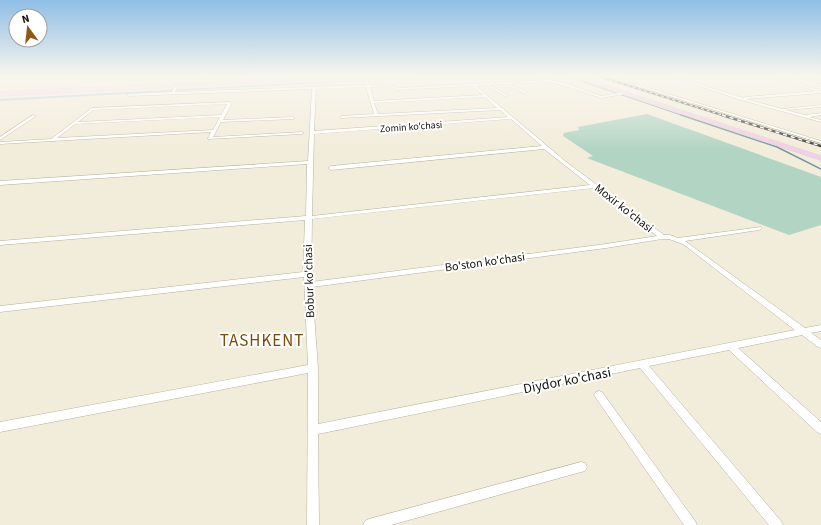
<svg xmlns="http://www.w3.org/2000/svg" width="821" height="525" font-family="'Source Sans 3',sans-serif">
  <style>
    .green { fill: #b2d4c3 }
    .lines { fill: none; stroke-linecap: round; stroke-linejoin: round }
    .stream-far1 { stroke: #7c95a2; stroke-width: 1 }
    .stream { stroke: #7c95a2; stroke-width: 1.5 }
    .canal { fill: #a9cee3; fill-rule: evenodd }
    .minor-casing { stroke: #b5b09e; stroke-width: 1 }
    .primary-casing { stroke: #d4d4d3; stroke-width: 1 }
    .trunk-casing { stroke: #d4d4d3; stroke-width: 1 }
    .minor { fill: #fff; fill-rule: evenodd }
    .primary { fill: #f7daec; fill-rule: evenodd }
    .trunk { fill: #f4cee6; fill-rule: evenodd }
    .rail-far1-casing { stroke: #47443b; stroke-width: 2 }
    .rail-casing { stroke: #47443b; stroke-width: 2.5 }
    .rail-far1 { stroke: #fff; stroke-width: 1; stroke-dasharray: 3; stroke-linecap: butt }
    .rail { stroke: #fff; stroke-width: 1.5; stroke-dasharray: 4; stroke-linecap: butt }
    .labels { text-anchor: middle; stroke-width: 4; stroke-linejoin: round; paint-order: stroke }
    .far-street-label { font-size: 10px; fill: #12100a; stroke: #fff }
    .street-label { font-size: 12px; fill: #12100a; stroke: #fff }
    .near-street-label { font-size: 14px; fill: #12100a; stroke: #fff }
    .near-quarter-label { font-size: 17px; letter-spacing: 1px; fill: #7c4a05; stroke: #fff }
  </style>
  <rect width="100%" height="100%" fill="#f2ecda"/>
  <!-- green -->
  <path class="green" d="M647 114 821 177V225L789 235 587 158 593 156 563 136 564 133 579 130 578 127Z"/>
  <g class="lines">
    <!-- stream-far1 -->
    <path class="stream-far1" d="M566 76 684 116"/>
    <!-- stream -->
    <path class="stream" d="M681 115 777 147 821 169"/>
    <!-- canal -->
    <path class="canal" d="M423 76H444L0 101V99Z"/>
    <!-- minor casing -->
    <g class="minor-casing">
      <path id="minor" d="M204 76H207L202 85H200Z
        M365 76 369 85 389 84 387 81 389 80 393 85 370 87 374 101 483 95 472 86 395 90 396 88 549 80 564 83 601 96 624 92V94L601 98 562 85 549 82 509 84 527 92 526 94 505 84 489 85 508 95 507 97 485 85 476 86 565 161 664 235H670L678 238 761 227 762 228 759 230 685 241 805 328 821 325V331L811 333 821 340V348L818 347 802 335 738 348 821 422V434L817 432 729 350 649 366 781 521 783 525H769L640 368 318 434 319 525H307L308 373 0 432V422L308 365 304 277 0 312V306L303 272 305 220 0 245V241L306 216 307 164 0 185V181L308 161 312 89 129 96 127 95 129 94 172 92 174 86 176 85 178 86 175 92 366 85 363 77ZM366 87 374 114 342 116H341V118L500 110 508 117 314 131 316 89ZM485 97 497 108 378 114 374 103ZM511 119 542 146 331 166 328 168 331 170 544 149 590 185 312 216 314 134ZM594 188 657 236 606 244 311 282 312 219ZM662 239H669L683 244 795 330 318 424V368L312 287 606 248Z
        M605 76H610L821 141V143Z
        M669 76H674L743 98 745 97 816 91 772 76H777L819 90 821 91V93L746 99 782 109 821 105V107L786 110 805 115 821 113V115L810 117 821 120V122L738 99Z
        M802 76H807L821 81V83Z
        M230 102 232 103 223 120 293 117 295 118 293 119 221 122 213 137 302 132 304 133 302 134 208 139V138L211 132 0 144V142L51 139 92 108ZM227 104 221 115 78 122 93 110ZM220 117 213 130 57 138 75 124Z
        M33 115 36 116 0 140V137Z
        M599 391 602 392 695 521 697 525H684L596 398 594 395 596 392Z
        M581 462 585 463 587 467 585 471 581 472 391 525H363L365 521 369 519Z"/>
    </g>
    <!-- primary casing -->
    <g class="primary-casing">
      <path id="primary" d="M350 76H383L0 96V92Z"/>
    </g>
    <!-- trunk casing -->
    <g class="trunk-casing">
      <path id="trunk" d="M571 76H578L821 156V160Z"/>
    </g>
    <!-- minor -->
    <use href="#minor" class="minor"/>
    <!-- primary -->
    <use href="#primary" class="primary"/>
    <!-- trunk -->
    <use href="#trunk" class="trunk"/>
    <!-- rail-far1 casing -->
    <g class="rail-far1-casing">
      <path id="rail-far1" d="M598 76 725 116"/>
    </g>
    <!-- rail casing -->
    <g class="rail-casing">
      <path id="rail" d="M722 115 821 146"/>
    </g>
    <!-- rail-far1 -->
    <use href="#rail-far1" class="rail-far1"/>
    <!-- rail -->
    <use href="#rail" class="rail"/>
  </g>
  <!-- sky -->
  <linearGradient id="sky" x2="0" y2="1"><stop stop-color="#8fbee6"/><stop offset="0.51" stop-color="#f9f6ee"/><stop offset="1" stop-color="#f9f6ee" stop-opacity="0"/></linearGradient>
  <rect width="821" height="150" fill="url(#sky)"/>
  <g class="labels">
    <!-- far-street labels -->
    <g class="far-street-label">
      <text transform="translate(411 126) rotate(-4)" y="4">Zomin ko'chasi</text>
    </g>
    <!-- street labels -->
    <g class="street-label">
      <text transform="translate(624 208) rotate(38)" y="4">Moxir ko'chasi</text>
      <text transform="translate(485 262) rotate(-8)" y="4">Bo'ston ko'chasi</text>
      <text transform="translate(309 281) rotate(-92)" y="4">Bobur ko'chasi</text>
    </g>
    <!-- near-street labels -->
    <g class="near-street-label">
      <text transform="translate(567 380) rotate(-11)" y="5">Diydor ko'chasi</text>
    </g>
    <!-- near-quarter labels -->
    <g class="near-quarter-label">
      <text x="262" y="346">TASHKENT</text>
    </g>
  </g>
  <!-- north arrow -->
  <g transform="translate(28 28) rotate(345)"><circle r="19" fill="#ffffff" stroke="#a09f9d"/>
  <path d="M0-3L7 15L0 10L-7 15Z" fill="#915811"/>
  <text y="-6" font-size="11" font-weight="bold" text-anchor="middle" fill="#12100a">N</text>
  </g>
</svg>
